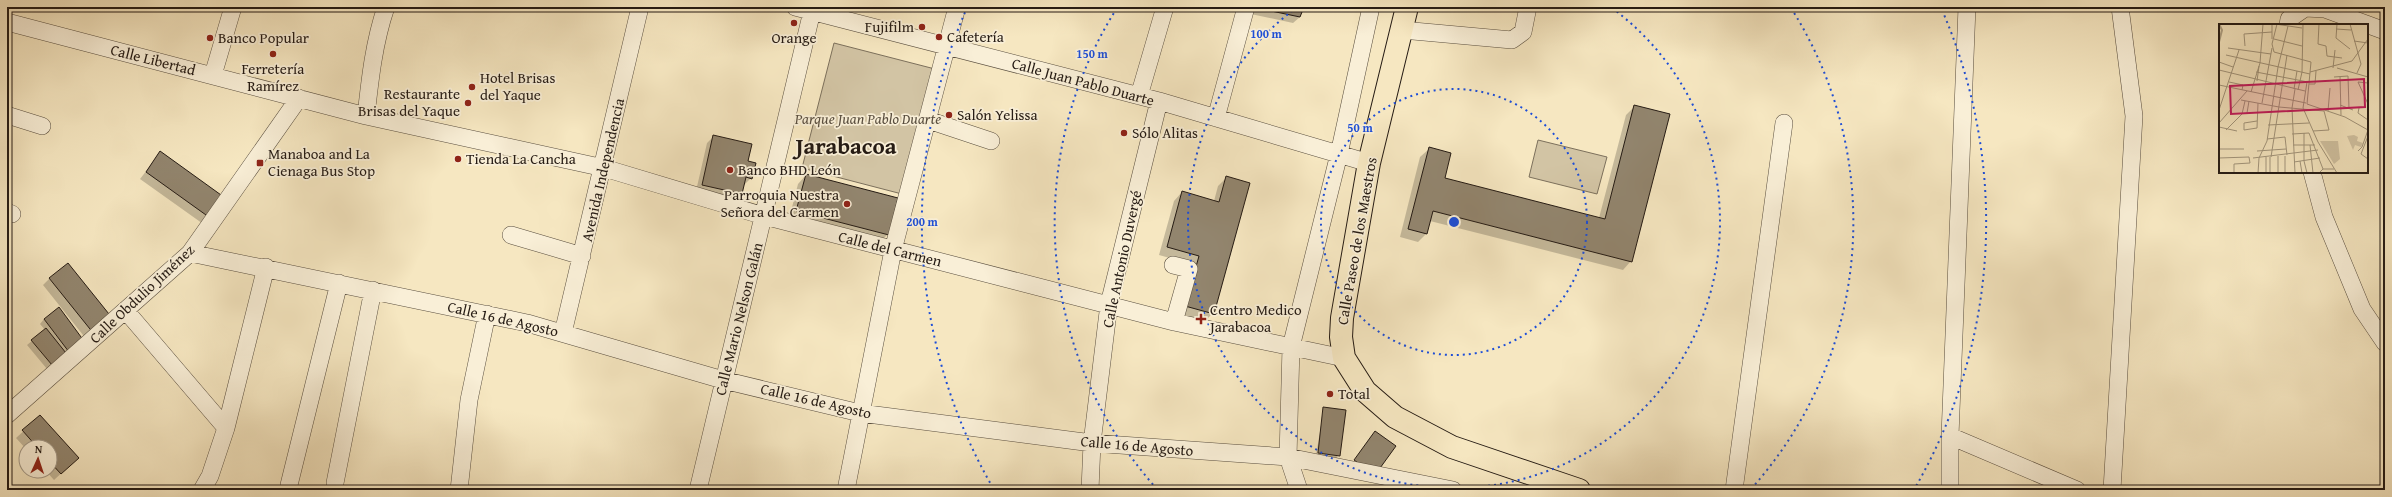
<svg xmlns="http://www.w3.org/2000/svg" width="2392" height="497" font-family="'Gentium Book Plus',serif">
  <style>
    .green { fill: #d2c4a4; stroke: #7c705c }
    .shadow { fill: #0003 }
    .building { fill: #92856e; stroke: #251b14 }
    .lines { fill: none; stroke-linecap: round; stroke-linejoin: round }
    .minor-casing { stroke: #594e3f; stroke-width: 18 }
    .major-casing { stroke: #251b14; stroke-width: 24 }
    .minor { stroke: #f9efd7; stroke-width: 17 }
    .major { stroke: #f6e7c1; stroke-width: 22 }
    .ring { fill: none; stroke: #1d4ed8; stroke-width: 2; stroke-dasharray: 2 4 }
    .poi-dot { fill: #8f2418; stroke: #f9efd7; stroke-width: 1.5 }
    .labels { text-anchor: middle; stroke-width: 3.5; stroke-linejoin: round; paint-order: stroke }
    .poi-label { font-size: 15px; fill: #251b14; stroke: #f9efd7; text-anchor: start }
    .street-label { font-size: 15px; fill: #251b14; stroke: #f9efd7 }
    .park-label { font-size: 15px; font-style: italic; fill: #594e3f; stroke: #f9efd7 }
    .town-label { font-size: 23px; font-weight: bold; fill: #251b14; stroke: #f9efd7 }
    .inset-river { fill: none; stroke: #afa286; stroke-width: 2 }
    .inset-road { fill: none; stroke: #a2957c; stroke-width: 1 }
    .view { fill: #c2185b; fill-opacity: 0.15; stroke: #c2185b; stroke-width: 2 }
    .inset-edge { fill: none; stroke: #251b14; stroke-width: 2 }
    .centre { fill: #1d4ed8; stroke: #f9efd7; stroke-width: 2 }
    .ring-label { font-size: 12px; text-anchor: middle; font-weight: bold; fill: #1d4ed8; stroke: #f9efd7; stroke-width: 3.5; stroke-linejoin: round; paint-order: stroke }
  </style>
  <rect width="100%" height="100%" fill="#f6e7c1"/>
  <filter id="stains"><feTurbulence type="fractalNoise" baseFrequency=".005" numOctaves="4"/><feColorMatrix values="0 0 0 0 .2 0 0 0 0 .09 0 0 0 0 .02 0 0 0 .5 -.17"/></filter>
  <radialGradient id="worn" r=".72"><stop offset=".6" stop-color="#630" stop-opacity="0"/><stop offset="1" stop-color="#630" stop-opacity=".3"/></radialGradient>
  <!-- green -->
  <path class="green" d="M834 43 935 69 902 194 802 168Z
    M1538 140 1607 157 1597 194 1529 177Z"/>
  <!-- shadow -->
  <path class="shadow" d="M1248 7H1303L1300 17 1293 23 1246 13Z
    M1635 106 1631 261 1623 270 1430 221 1427 233 1418 242 1400 237 1420 157 1429 149 1444 178 1599 218 1626 115Z
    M714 136 747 162 751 178 744 185 742 193 735 200 696 191 707 143Z
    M160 153 227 200 206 226 140 179Z
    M806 175 888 234 879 243 789 219 798 184Z
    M1227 177 1213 313 1204 322 1178 314 1191 264 1159 255 1174 201 1182 192 1214 201 1218 186Z
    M50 278 105 326 87 340 43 285Z
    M44 319 78 345 47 369 27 345 45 330 40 324Z
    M1324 408 1345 410 1337 458 1316 455Z
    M40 416 78 458 54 480 46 471H50V447L26 449 16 438Z"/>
  <!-- building -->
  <path class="building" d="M1252 7H1304L1300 17Z
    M1634 105 1670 114 1632 262 1433 211 1427 234 1408 229 1429 147 1451 153 1445 178 1605 219Z
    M713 135 752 144 748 161 756 163 752 179 746 177 742 194 702 185Z
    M160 151 228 200 213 220 146 172Z
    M806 174 898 198 889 235 796 211Z
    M1226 176 1250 183 1214 314 1185 306 1199 256 1167 247 1182 191 1219 202Z
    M68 263 113 319 94 334 49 278Z
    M59 307 84 341 69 352 44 319Z
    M46 328 66 353 52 365 31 340Z
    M1323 407 1346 410 1340 456 1318 453Z
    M40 415 79 458 61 474 50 462V447H37L22 430Z
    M1375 431 1396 446 1375 475 1354 460Z"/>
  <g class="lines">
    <!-- minor casing -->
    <g class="minor-casing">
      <path id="minor" d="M795 7 1159 101 1369 163
        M7 22 366 116 604 168 764 216 1174 322 1344 358
        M2288 25 2289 19 2305 8 2325 9 2385 31
        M1402 30 1512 40 1523 32 1528 7
        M213 75 233 7
        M1139 96 1165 7
        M7 115 42 126
        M366 116C370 79 374 42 386 7
        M1216 118 1246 7
        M928 120 991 141
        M2312 172 2324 217 2362 309 2385 343
        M7 212 12 214
        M511 235 582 256
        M190 253 527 323 723 380 860 413 1092 443 1288 457 1453 490
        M1173 265 1189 269 1174 322
        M126 311 226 428
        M563 333 640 7
        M7 415 190 253 299 98
        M1950 436 2077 490
        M335 483 373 290
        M289 485 339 283
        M202 490 210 476 226 428 266 267
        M459 490 469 400 487 314
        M698 490 813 7
        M846 490 893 250 957 7
        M1090 490 1092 443 1109 304 1159 101
        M1299 490 1288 457 1291 347 1339 154 1371 7
        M1734 490 1784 123
        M1950 490V436L1967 7
        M2112 490 2134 116 2120 7"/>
    </g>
    <!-- major casing -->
    <g class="major-casing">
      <path id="major" d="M1407 7 1369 163 1342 318 1341 337 1344 358 1365 391 1395 417 1452 447 1579 490"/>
    </g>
    <!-- minor -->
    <use href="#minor" class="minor"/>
    <!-- major -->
    <use href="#major" class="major"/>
  </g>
  <!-- distance rings -->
  <g class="ring">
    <circle cx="1454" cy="222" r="133"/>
    <path d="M1612 8A266 266 0 1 1 1296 8"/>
    <path d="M1157 489A399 399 0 0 1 1117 8M1791 8A399 399 0 0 1 1751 489"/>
    <path d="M993 488A532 532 0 0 1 966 10M1942 10A532 532 0 0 1 1915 488"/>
  </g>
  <!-- markers -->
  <g class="poi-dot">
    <circle cx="794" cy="23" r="4"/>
    <circle cx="922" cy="27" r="4"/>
    <circle cx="939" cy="37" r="4"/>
    <circle cx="210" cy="38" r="4"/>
    <circle cx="273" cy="54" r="4"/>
    <circle cx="472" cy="87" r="4"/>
    <circle cx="468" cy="103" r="4"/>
    <circle cx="949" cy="115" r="4"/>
    <circle cx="1124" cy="133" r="4"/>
    <circle cx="458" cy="159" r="4"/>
    <rect x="256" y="159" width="8" height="8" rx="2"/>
    <circle cx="730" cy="170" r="4"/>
    <circle cx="847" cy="204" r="4"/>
    <path d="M1199 313h4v4h4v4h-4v4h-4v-4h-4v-4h4z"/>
    <circle cx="1330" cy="394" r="4"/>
  </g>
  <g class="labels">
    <!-- poi labels -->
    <g class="poi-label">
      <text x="914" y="32" text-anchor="end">Fujifilm</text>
      <text x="947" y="42">Cafetería</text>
      <text x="218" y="43">Banco Popular</text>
      <text x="794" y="43" text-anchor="middle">Orange</text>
      <text x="273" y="74" text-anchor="middle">Ferretería<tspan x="273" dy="17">Ramírez</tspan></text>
      <text x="480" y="83">Hotel Brisas<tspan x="480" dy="17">del Yaque</tspan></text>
      <text x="460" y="99" text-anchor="end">Restaurante<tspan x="460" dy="17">Brisas del Yaque</tspan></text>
      <text x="957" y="120">Salón Yelissa</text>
      <text x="1132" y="138">Sólo Alitas</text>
      <text x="268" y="159">Manaboa and La<tspan x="268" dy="17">Cienaga Bus Stop</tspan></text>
      <text x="466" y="164">Tienda La Cancha</text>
      <text x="738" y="175">Banco BHD León</text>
      <text x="839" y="200" text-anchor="end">Parroquia Nuestra<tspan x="839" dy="17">Señora del Carmen</tspan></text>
      <text x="1210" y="315">Centro Medico<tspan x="1210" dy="17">Jarabacoa</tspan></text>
      <text x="1338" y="399">Total</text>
    </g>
    <!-- street labels -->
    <g class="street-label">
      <text transform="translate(153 60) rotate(14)" y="5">Calle Libertad</text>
      <text transform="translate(1083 82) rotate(15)" y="5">Calle Juan Pablo Duarte</text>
      <text transform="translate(603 170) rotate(-77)" y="5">Avenida Independencia</text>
      <text transform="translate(1357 241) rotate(-80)" y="5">Calle Paseo de los Maestros</text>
      <text transform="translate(890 249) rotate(14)" y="5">Calle del Carmen</text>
      <text transform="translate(1122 259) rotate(-78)" y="5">Calle Antonio Duvergé</text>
      <text transform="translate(142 294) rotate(-43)" y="5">Calle Obdulio Jiménez</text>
      <text transform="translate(503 319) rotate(13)" y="5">Calle 16 de Agosto</text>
      <text transform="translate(739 319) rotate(-76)" y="5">Calle Mario Nelson Galán</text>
      <text transform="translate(816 401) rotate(13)" y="5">Calle 16 de Agosto</text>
      <text transform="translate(1137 446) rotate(5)" y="5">Calle 16 de Agosto</text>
    </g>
    <!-- park labels -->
    <g class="park-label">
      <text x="868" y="124">Parque Juan Pablo Duarte</text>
    </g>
    <!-- town labels -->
    <g class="town-label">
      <text x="846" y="154">Jarabacoa</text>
    </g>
  </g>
  <!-- overview -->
  <g transform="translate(2219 24)">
    <rect width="149" height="149" fill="#f6e7c1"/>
    <path d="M135 111 139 113 138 117 144 119 142 123 136 121 134 126 128 112ZM101 117H119L121 135 115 140Z" fill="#d2c4a4"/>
    <path class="inset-river" d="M0 18 3 6 0 0"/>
    <path class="inset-road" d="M53 0V15M56 0 83 4M58 0 53 20 55 28 92 38 88 80 126 93 149 106M100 0 99 20 107 22 108 32 123 34M118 0 117 14 131 25M131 0 142 40 138 49M117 5 132 6M55 15 83 22M135 17 149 19M26 22 25 10 53 8M9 24 52 30M7 31 91 50M0 38 14 43M114 44 116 26M118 44 149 53M0 46 86 67M37 48 89 58M91 48 133 37 149 15M121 52 122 91M115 53 129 52 130 85M38 57 40 42M10 58 24 61 23 66M88 58 84 84 99 118 118 149M149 59 139 58 149 80M90 60H96L97 47M0 61 87 79M75 65 78 47M76 65 73 84 76 149M79 66 83 48 84 0M32 68 41 39 44 0M22 76 60 83 105 87 110 106 94 107M43 79 53 24M121 81 134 86M140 84 139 89 149 96M0 86 20 26M109 87 111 64M28 89 30 77M38 97 25 99V106L38 104 39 79M0 99 28 67M49 101 90 99M0 103 18 107M7 106 23 90 26 77M85 109V137L88 149M73 110 90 109 104 145M149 112 142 130 149 135M48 115 66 113 68 131M74 121H96M91 121 94 149M0 125H25M38 127 67 125M139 127 143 123 149 106M59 132V149M47 133V149M52 133 68 31M0 134 30 133 31 139 15 140V149M34 134 99 126M81 137 83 149M75 138 101 134M39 149 40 134 48 117 59 43 69 2M51 149V133M66 149V132M100 149 104 145H115"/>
    <path class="view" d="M145 55 146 83 12 90 11 62Z"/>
    <rect width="149" height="149" class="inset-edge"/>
  </g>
  <circle cx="1454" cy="222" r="6" class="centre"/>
  <g class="ring-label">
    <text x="1266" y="38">100 m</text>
    <text x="1092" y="58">150 m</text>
    <text x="1360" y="132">50 m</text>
    <text x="922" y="226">200 m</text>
  </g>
  <!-- margin -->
  <rect width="2392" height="497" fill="none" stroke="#f6e7c1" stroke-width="24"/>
  <rect x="8" y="8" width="2376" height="481" fill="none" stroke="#251b14" stroke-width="2"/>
  <rect x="12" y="12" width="2368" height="473" fill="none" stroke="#251b14"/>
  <!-- north arrow -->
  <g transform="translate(38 459) rotate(3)"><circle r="19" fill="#f9efd7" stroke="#a49a89"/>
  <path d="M0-3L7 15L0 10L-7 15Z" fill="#8f2418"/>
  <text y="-6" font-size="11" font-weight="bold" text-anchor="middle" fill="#251b14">N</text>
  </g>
  <rect width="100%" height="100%" filter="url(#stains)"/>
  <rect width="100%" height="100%" fill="url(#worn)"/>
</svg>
